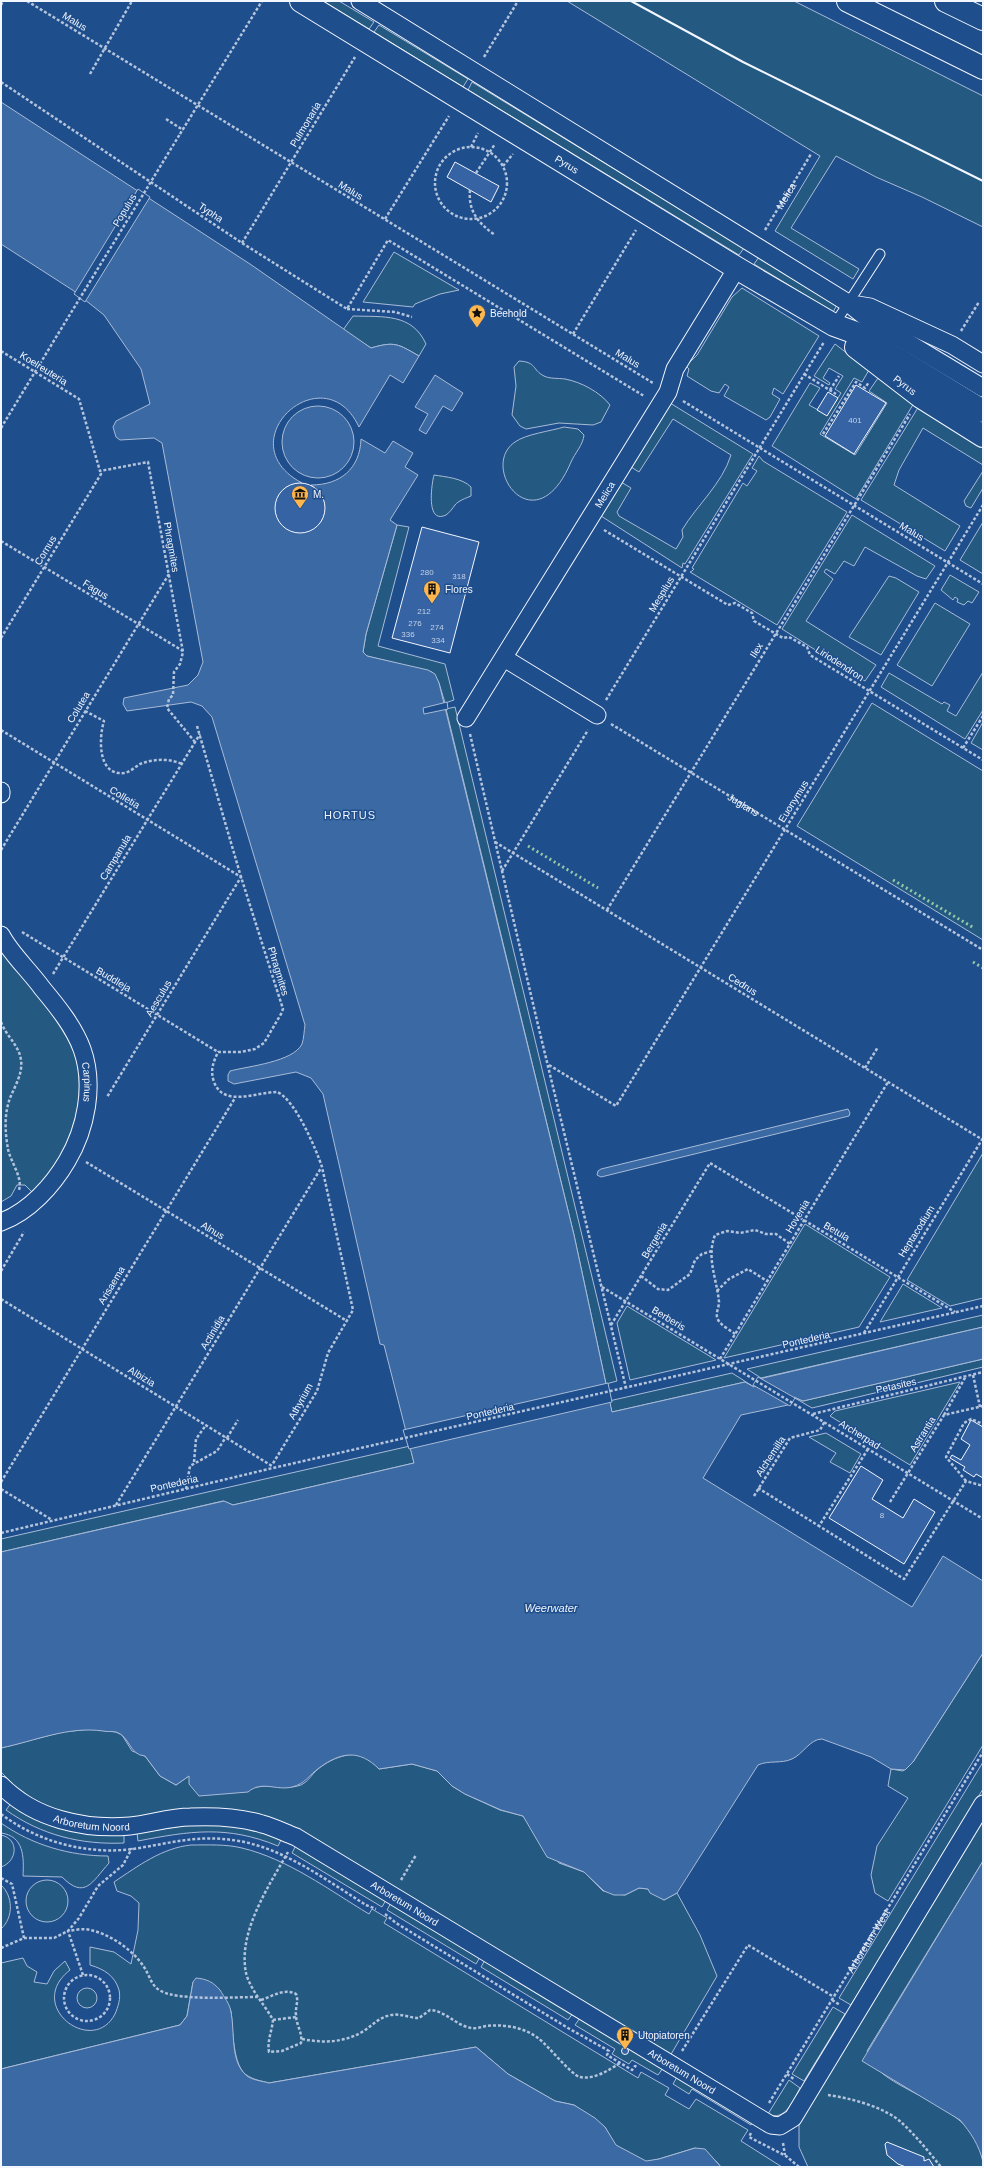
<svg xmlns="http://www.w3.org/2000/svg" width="984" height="2168" font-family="Arial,sans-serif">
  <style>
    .green { fill: #245a82; stroke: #a8bbd7 }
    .water { fill: #3b69a3; stroke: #a8bbd7 }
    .pier { fill: #1f4e8c; stroke: #a8bbd7 }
    .building { fill: #3563a3; stroke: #f2f6ff }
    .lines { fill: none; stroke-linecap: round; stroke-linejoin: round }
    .service-casing { stroke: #f2f6ff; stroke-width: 11 }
    .minor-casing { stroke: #f2f6ff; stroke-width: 19 }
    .tertiary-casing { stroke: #f2f6ff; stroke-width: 24 }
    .motorway-casing { stroke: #f2f6ff; stroke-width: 24 }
    .path { stroke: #b3c4dc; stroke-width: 2.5; stroke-dasharray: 3 2; stroke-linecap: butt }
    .service { stroke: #1f4e8c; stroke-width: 9 }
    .minor { stroke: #1f4e8c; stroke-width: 17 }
    .tertiary { stroke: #1f4e8c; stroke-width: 22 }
    .motorway { stroke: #1f4e8c; stroke-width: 22 }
    .path-bridge { stroke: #b3c4dc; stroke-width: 2.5; stroke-dasharray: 3 2; stroke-linecap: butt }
    .hedge { stroke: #97c8a6; stroke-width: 3; stroke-dasharray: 2 3; stroke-linecap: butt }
    .wall { stroke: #f2f6ff; stroke-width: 2 }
    .labels { text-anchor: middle; stroke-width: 3; stroke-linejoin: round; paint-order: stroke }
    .number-label { font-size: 8px; fill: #c3d1e8 }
    .street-label { font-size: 10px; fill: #f2f6ff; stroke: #1f4e8c }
    .poi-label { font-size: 10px; fill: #f2f6ff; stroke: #1f4e8c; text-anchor: start }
    .neighbourhood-label { font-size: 11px; letter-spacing: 1px; fill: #f2f6ff; stroke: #1f4e8c }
    .water-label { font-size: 11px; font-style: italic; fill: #f2f6ff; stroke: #1f4e8c }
  </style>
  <rect width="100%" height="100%" fill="#1f4e8c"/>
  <!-- green -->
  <path class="green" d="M323 1H339L374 22 369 29Z
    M567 1H794L983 96V227L922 197 876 177 836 156 791 228 859 269 853 279 775 231 820 156Z
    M379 25 468 79 463 87 374 32Z
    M472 82 744 248 739 255 468 90Z
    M394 252 459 290 440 294 415 304 413 307 363 302Z
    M759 257 837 305 833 312 754 264Z
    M742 288 819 336 783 394 774 388 772 394 780 399 770 417 766 420 724 396 729 387 725 384 719 393 711 391 687 376 689 369 686 366 697 355 732 297Z
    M353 316C383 317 412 313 426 344L419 356C398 344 395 341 371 348L343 330Z
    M835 344 869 370 862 382 854 378 820 434 855 455 887 403 869 391 878 378 914 403 856 499 772 446 810 383 820 388 809 405 827 415 841 393 835 389 843 376 829 368 823 378 830 383 829 385 814 376Z
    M519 361C537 362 532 370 544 376 550 379 558 378 565 379 581 382 600 392 610 405L601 422 593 425 559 423 526 429 520 426 512 415 516 386 514 367Z
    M670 403 753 454 685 564 683 563 682 568 601 516 621 482 631 488 617 512 619 516 676 549 683 537 682 530C697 505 722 484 731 455L673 419 639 472 631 467Z
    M919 406 983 446V465L923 428 899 470 894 485 960 526 945 551 861 500Z
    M564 427 578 429 584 435C583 445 575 453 571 462 535 547 478 467 515 442 526 434 551 431 564 427Z
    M759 456 763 461 847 512 777 625 690 572 692 571 694 569 692 568 743 483 747 486 757 471 752 468Z
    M983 471V488L971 508 966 506 964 501Z
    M434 475C446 477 462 478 471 487V496C466 498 458 501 455 505 452 509 450 512 446 515 425 525 432 482 434 475Z
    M852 515 935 566 926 579 917 576 865 547 854 566 844 561 835 574 826 569 824 572 833 579 806 621 876 665 865 681 782 629Z
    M983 522V574L960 560Z
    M397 525 409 527 378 646 445 664 454 700 445 703 439 683 432 672 367 656 363 652 366 634Z
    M950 575 979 592 972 603 968 601 964 605 957 602 958 599 955 597 953 600 941 590Z
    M889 576 896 578 919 592 881 655 849 637Z
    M935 603 970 624 932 686 897 665Z
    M983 672V710L965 739 881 687 889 673 942 704 944 702 950 705 947 711 956 716Z
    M872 703 983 771V940L797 826Z
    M455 707 617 1381 606 1384 574 1235 446 709Z
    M983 722V750L971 743Z
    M1 947C22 974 64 1021 74 1051 86 1088 77 1130 58 1162 51 1173 41 1183 33 1193L25 1185H17L11 1196 1 1202Z
    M983 1153V1298L950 1306 907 1280Z
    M805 1224 890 1277 859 1327 724 1358Z
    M903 1284 942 1308 880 1322Z
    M627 1306 716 1360 630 1380 617 1323Z
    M983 1315V1327L761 1378 747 1369Z
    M983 1359V1367L812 1408 793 1397 803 1401Z
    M732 1373 754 1387 745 1382 612 1412 609 1401Z
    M960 1382 910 1465 830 1416 835 1411Z
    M826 1433 861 1454 850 1473 830 1462 836 1453 809 1437Z
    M410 1446 414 1463 233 1505 223 1501 1 1552V1539Z
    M983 1653V1745L888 1901 875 1893 871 1875 877 1846 908 1798 888 1786 891 1769 903 1771 913 1762Z
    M91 1729 116 1732 122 1735 132 1751 145 1756 160 1776 176 1785 189 1776 253 1788C270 1783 285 1791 301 1785 308 1782 312 1774 317 1770 329 1759 353 1749 368 1758 372 1761 376 1766 379 1769L412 1764 437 1771 452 1786 465 1794 500 1810 523 1816 559 1863 584 1872 603 1891 625 1895 639 1888 648 1889 664 1900 677 1893 700 1935 717 1976 670 2056 281 1823 110 1821 62 1813 34 1800 14 1785 1 1772V1748L62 1732Z
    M983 1762V1789L851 2005 839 1998Z
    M12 1802C51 1820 79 1839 124 1835V1843C81 1845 41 1835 6 1810Z
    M983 1817V1861L867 2051C871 2058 876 2068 883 2074 917 2100 983 2114 983 2167H808L799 2147V2120Z
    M1 1823C32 1845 70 1856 108 1856L109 1863C92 1882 85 1900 62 1877L23 1876C24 1857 24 1836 1 1833Z
    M202 1823 241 1826 282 1838 278 1846C227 1825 190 1831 138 1841L137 1833Z
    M1 1835C20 1839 17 1862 1 1867Z
    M191 1845C208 1845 226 1844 242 1848 288 1859 329 1890 369 1914L372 1909 387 1918 384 1923 638 2078 641 2072 669 2088 665 2095 689 2109 696 2099 748 2130 741 2141 782 2167H721L716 2161 695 2148 659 2159 646 2162 615 2145 605 2127 574 2105 555 2101 508 2074 476 2047 269 2083C262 2081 254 2080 248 2076 232 2068 233 2027 231 2011L193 1982 187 2016 180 2025 1 2069V1963L23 1958 27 1966 37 1972 34 1982 47 1984 54 1971 65 1961 70 1970C24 2006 93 2057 115 2014 118 2007 121 1998 119 1990 115 1976 104 1969 90 1965V1947L114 1952 131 1964 138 1930 139 1903 131 1896 117 1891 114 1882C138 1866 162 1848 191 1845Z
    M296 1845 386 1900 382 1907 292 1853Z
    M26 1901a21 21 0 1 1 42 0a21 21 0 1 1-42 0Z
    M1 1885C13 1896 14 1917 1 1929Z
    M391 1903 480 1957 476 1964 387 1910Z
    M485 1960 573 2013 568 2020 481 1967Z
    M77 1998a10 10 0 1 1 20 0a10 10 0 1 1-20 0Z
    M833 2007 845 2014 804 2081 792 2074Z
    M580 2018 663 2068 658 2075 632 2060 629 2064 612 2054 615 2049 575 2025Z
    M677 2077 752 2123 751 2125 692 2089 689 2094 673 2084Z
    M789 2080 800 2088C794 2100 785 2122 768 2114Z"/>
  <!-- water -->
  <path class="water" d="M1 102 250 264 371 348C395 341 398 344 419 356L403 383 390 375 359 427C324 352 225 442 302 483 259 487 274 544 311 529 318 527 323 520 324 513 326 500 320 493 311 485 340 485 360 469 361 439L385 453 393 441 413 453 405 467 418 475 390 520 397 525 366 634 363 652 367 656 428 670 435 674 439 683 574 1235 612 1412 745 1382 754 1387 759 1379 983 1327V1359L803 1401 794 1397 788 1405 741 1415 703 1478 912 1607 943 1556 983 1581V1653L913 1762 905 1770 891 1769 871 1757 822 1739C810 1739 803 1754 792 1759 781 1764 769 1760 758 1765L677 1893 664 1900 650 1893 648 1889 639 1888 625 1895H614L604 1891 584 1872 547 1857 523 1816 501 1810 465 1794 452 1786 437 1771 412 1764 379 1769C359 1749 341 1752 319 1768 309 1775 305 1784 292 1787 276 1791 262 1780 248 1792L199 1796 189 1784V1776L176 1785 160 1776 145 1756C129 1755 130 1736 116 1732 112 1731 107 1732 103 1731 68 1726 35 1741 1 1748V1552L224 1501 233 1505 414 1463 384 1345 380 1344 323 1094 311 1078 296 1072 234 1084 228 1081V1075L230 1071C249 1066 293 1062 302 1044 304 1038 304 1031 305 1025L212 717 202 706 191 702 127 711 123 704 124 698 188 685 198 675 203 662 162 443 154 438 120 440 116 437 113 427 116 421 150 404 141 369 104 315 74 291 1 244Z
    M435 375 463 393 452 411 443 406 426 434 419 430 428 414 415 407Z
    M282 442a36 36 0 1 1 72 0a36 36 0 1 1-72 0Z
    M848 1109 850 1113 849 1116 601 1177 597 1175 598 1171 601 1169Z
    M983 1861V2162C979 2145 971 2133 960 2120L862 2061Z
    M196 1978C207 1979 213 1982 220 1990 224 1997 230 2004 231 2012 235 2032 230 2061 246 2075 251 2080 262 2081 269 2083L476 2047 508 2074 555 2101 574 2105 595 2118 605 2127 616 2145 646 2161 659 2159 695 2148 705 2149 721 2167H1V2069L180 2025 187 2016 193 1982Z"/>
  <!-- pier -->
  <path class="pier" d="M138 189 150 197 85 302 74 294Z
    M447 702 448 709 424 714 423 708Z
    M758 1377 795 1398 790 1406 753 1385Z
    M608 1383 612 1402 409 1449 403 1430Z"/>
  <!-- building -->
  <path class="building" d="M455 162 499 186 491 202 447 177Z
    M856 385 886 403 854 454 825 436Z
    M828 392 838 398 827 416 817 410Z
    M275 508a25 25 0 1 1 50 0a25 25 0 1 1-50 0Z
    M422 527 479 542 450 653 392 638Z
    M971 1420 983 1427V1478L976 1474 974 1477 963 1470 965 1467 950 1458 952 1455 961 1460 970 1445 961 1439Z
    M861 1466 883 1480 872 1499 903 1518 914 1499 935 1512 904 1564 829 1518Z
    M621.5 2051a3.5 3.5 0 1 1 7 0a3.5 3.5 0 1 1-7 0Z
    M887 2142 924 2157V2161L929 2159 934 2167H906L898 2164 887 2155 885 2144Z"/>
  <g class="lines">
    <!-- service casing -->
    <g class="service-casing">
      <path id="service" d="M834 325 880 254"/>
    </g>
    <!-- minor casing -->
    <g class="minor-casing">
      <g id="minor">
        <path d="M360 1 848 303 867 318 983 388"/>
        <path d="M858 305 870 307 952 345 983 364"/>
        <path d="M504 658 597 715"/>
        <path id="s4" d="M466 718 668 392 675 369 737 268"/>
        <path d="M1 791V794"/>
        <path id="s5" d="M1 935C11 954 29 970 42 988 57 1006 74 1027 82 1049 95 1085 86 1129 67 1161 53 1185 29 1212 1 1222"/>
        <path id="s6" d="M1 1785C34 1819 85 1830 130 1826 150 1824 170 1817 190 1817 213 1816 239 1817 262 1824 274 1827 285 1833 296 1837L771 2125 780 2126 793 2118 983 1804"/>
      </g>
    </g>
    <!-- tertiary casing -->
    <g class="tertiary-casing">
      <g id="tertiary">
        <path id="s7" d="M301 1 740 270 834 325 856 333 983 411"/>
        <path id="s8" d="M856 347 921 397 983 436"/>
      </g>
    </g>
    <!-- motorway casing -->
    <g class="motorway-casing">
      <path id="motorway" d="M848 1 983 68
        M946 1 983 19"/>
    </g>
    <!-- path -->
    <g class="path">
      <path d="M27 1 653 383"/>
      <path d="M1 5 3 1"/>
      <path d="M484 57 518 1"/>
      <path d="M90 74 132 1"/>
      <path d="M1 82 242 243 347 309 388 240 644 396"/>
      <path d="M166 119 183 130"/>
      <path d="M180 134 262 1"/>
      <circle cx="471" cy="183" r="36"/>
      <path d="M471 147 478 133"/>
      <path d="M503 166 513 154"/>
      <path d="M476 173 495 144"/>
      <path d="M470 190C468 211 478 223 495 235"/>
      <path d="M385 219 449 116"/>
      <path id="s1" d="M765 230 811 154"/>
      <path d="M242 243 355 57"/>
      <path d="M347 309 395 312 412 317"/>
      <path d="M961 331 979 302"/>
      <path d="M573 334 636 230"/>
      <path d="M1 351 79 399 100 471 148 462 183 652 180 664 174 672 173 695 169 699 167 708 195 742"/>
      <path d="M804 374 836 394"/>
      <path d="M830 390 839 376"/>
      <path d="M683 401 983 584"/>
      <path d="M1 428 58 334"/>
      <path d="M823 434 856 382 865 388 869 382"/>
      <path d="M604 530 728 605 735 603 752 613 754 621 783 638 789 637 807 647 810 655 983 760"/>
      <path d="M1 541 183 651"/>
      <path d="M1 638 101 474 100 471"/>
      <path d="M606 700 824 342"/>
      <path d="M85 711 104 721C99 737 97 776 124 773 130 772 135 767 140 764 153 759 169 758 182 764"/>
      <path id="s2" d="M611 724 983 950"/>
      <path d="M197 726 241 877 283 1009 281 1014 264 1043 255 1049 241 1052H218C213 1063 210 1070 214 1082 224 1108 256 1092 277 1092 295 1099 316 1149 322 1167L353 1310 328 1353 317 1391 272 1465"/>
      <path d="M1 730 241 877 107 1097"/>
      <path d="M470 734 538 1025 626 1388"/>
      <path d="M963 748 983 716"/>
      <path d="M495 842 983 1140"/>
      <path d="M1 850 169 574"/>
      <path d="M502 871 588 730"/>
      <path d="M607 910 910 414"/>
      <path d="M22 932 218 1052"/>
      <path d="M53 974 200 734"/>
      <path d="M1 1022C6 1036 19 1045 21 1060 23 1073 15 1086 10 1098 4 1114 5 1133 8 1149 10 1161 23 1177 19 1190"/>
      <path d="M549 1065 616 1106 983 505"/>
      <path d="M865 1068 878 1047"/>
      <path d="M86 1162 347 1321"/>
      <path d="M1 1271 24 1232"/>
      <path d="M641 1276 658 1289 668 1290 690 1274 695 1260 702 1254 712 1251"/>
      <path d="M602 1287 983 1519"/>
      <path d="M717 1291 729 1279 748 1269 767 1281"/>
      <path d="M1 1299 272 1466"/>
      <path d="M611 1325 710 1163 955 1312"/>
      <path d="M864 1333 983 1138"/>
      <path d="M735 1334C729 1329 719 1325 717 1317 716 1312 719 1307 719 1302 717 1279 706 1258 715 1235L727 1231 740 1233 755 1230 766 1234H776L790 1244"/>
      <path d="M720 1359 888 1082"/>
      <path d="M973 1375 980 1407"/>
      <path d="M813 1414 983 1372"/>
      <path d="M944 1415 966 1376"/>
      <path d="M227 1438 238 1420"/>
      <path d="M868 1449 819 1526 904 1579 966 1481 983 1486"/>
      <path d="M194 1462 196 1439 206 1425"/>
      <path d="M966 1481 946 1457 964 1423 971 1419 983 1424"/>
      <path d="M1 1482 235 1098"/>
      <path d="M758 1488 819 1526"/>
      <path d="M1 1489 52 1520"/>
      <path d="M186 1489 190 1466 217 1451 226 1437"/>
      <path d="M754 1496 790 1438 820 1430 825 1421"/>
      <path d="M890 1502 944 1415 983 1406"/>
      <path d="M116 1505 321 1168"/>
      <path d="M1 1533 273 1468 983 1306"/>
      <path d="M1 1814C38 1842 87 1855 133 1849 172 1843 198 1834 239 1841 285 1849 326 1880 366 1905L376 1909"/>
      <path d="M1 1878 12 1884 24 1938"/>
      <path d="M401 1880 416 1855"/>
      <path d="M385 1914 396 1923 568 2028 609 2051 607 2055 632 2070 635 2066 638 2068"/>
      <path d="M1 1948 24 1938H54L68 1931 79 1918 98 1886 123 1865 132 1848"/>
      <circle cx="87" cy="1998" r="23"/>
      <path d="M83 1975 68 1931C75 1930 83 1928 90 1930 110 1934 133 1950 144 1967 150 1976 151 1986 161 1991 179 2001 236 1997 258 1997"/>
      <path d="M261 2000C273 1996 284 1988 296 1994 299 2001 295 2008 296 2015 296 2025 303 2033 301 2043L282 2051 269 2052C267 2041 272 2031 273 2020 264 2003 246 1986 245 1966 241 1927 270 1884 288 1852"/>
      <path d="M832 2000 840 2005"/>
      <path d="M273 2020 296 2017"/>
      <path d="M302 2039C322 2043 343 2043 362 2032 372 2026 379 2017 391 2015 400 2013 410 2018 419 2018L430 2010C446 2011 455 2025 471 2028 476 2029 481 2027 486 2026 504 2024 523 2027 538 2038 549 2046 571 2075 580 2077 594 2080 609 2070 620 2063"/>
      <path d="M682 2051 748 1945 834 1997"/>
      <path d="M787 2074 795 2080"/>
      <path d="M828 2095C850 2098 885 2107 902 2123 916 2136 929 2152 941 2167"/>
      <path id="s3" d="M769 2103 983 1752"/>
      <path d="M751 2133 749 2137 786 2156 799 2167"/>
      <path d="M783 2143 785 2155"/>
    </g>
    <!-- service -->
    <use href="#service" class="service"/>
    <!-- minor -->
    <use href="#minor" class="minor"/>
    <!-- tertiary -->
    <use href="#tertiary" class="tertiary"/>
    <!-- motorway -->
    <use href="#motorway" class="motorway"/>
    <!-- path-bridge -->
    <path class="path-bridge" d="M58 334 180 134"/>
    <!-- hedge -->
    <path class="hedge" d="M528 846 598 888
      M893 880 974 928
      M973 962 983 968"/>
    <!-- wall -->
    <path class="wall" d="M631 1 743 62 983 181"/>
  </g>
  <!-- icons -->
  <defs>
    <g id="sight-pin" transform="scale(0.9)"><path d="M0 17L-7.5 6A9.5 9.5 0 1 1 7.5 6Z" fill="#ffb74d" stroke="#1f4e8c"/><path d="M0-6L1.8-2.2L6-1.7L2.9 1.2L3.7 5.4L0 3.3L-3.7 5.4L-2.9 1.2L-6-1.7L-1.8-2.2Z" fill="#111"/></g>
    <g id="museum-pin" transform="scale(0.9)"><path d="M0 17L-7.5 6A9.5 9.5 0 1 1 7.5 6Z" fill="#ffb74d" stroke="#1f4e8c"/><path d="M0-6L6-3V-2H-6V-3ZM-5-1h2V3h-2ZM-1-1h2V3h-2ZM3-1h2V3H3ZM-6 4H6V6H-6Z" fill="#111"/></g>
    <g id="building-pin" transform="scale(0.9)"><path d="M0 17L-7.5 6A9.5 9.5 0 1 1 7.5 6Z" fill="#ffb74d" stroke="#1f4e8c"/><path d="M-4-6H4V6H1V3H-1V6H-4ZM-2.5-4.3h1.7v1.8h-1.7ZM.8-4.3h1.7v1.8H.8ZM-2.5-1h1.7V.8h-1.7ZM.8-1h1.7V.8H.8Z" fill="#111"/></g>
  </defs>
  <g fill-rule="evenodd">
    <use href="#sight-pin" x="477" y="313"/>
    <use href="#museum-pin" x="300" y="494"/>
    <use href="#building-pin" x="432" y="589"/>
    <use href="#building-pin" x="625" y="2035"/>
  </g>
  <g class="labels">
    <!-- number labels -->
    <g class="number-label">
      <text x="855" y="423">401</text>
      <text x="427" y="575">280</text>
      <text x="459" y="579">318</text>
      <text x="424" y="614">212</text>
      <text x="415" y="626">276</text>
      <text x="437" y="630">274</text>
      <text x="408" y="637">336</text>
      <text x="438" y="643">334</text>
      <text x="882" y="1518">8</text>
    </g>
    <!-- street labels -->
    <g class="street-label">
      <text transform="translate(75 21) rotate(31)" y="4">Malus</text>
      <text transform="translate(305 124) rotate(-59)" y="4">Pulmonaria</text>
      <text dy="4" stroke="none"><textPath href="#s7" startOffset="312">Pyrus</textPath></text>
      <text transform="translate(351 190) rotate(31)" y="4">Malus</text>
      <text dy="4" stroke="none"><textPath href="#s1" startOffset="40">Melica</textPath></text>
      <text transform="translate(124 210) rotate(-59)" y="4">Populus</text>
      <text transform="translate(211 212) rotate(34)" y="4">Typha</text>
      <text transform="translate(628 358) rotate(31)" y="4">Malus</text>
      <text transform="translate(44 368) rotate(32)" y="4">Koelreuteria</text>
      <text dy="4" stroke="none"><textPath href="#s8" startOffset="62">Pyrus</textPath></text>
      <text dy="4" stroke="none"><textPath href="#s4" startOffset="263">Melica</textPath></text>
      <text transform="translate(912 531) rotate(31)" y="4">Malus</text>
      <text transform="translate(172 547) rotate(80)" y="4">Phragmites</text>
      <text transform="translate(45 550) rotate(-59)" y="4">Cornus</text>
      <text transform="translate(96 589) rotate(32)" y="4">Fagus</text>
      <text transform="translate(661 594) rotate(-59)" y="4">Mespilus</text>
      <text transform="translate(756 650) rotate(-58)" y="4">Ilex</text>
      <text transform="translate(840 663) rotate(33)" y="4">Liriodendron</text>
      <text transform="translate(78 707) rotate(-59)" y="4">Colutea</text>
      <text transform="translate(125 797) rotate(31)" y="4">Colletia</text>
      <text transform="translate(793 801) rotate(-58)" y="4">Euonymus</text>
      <text dy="4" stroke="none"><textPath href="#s2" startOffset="155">Juglans</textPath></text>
      <text transform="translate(115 857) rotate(-59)" y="4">Campanula</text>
      <text transform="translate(279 971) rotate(73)" y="4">Phragmites</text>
      <text transform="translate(114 979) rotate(31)" y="4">Buddleja</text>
      <text transform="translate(743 984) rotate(32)" y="4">Cedrus</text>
      <text transform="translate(158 998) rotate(-59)" y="4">Aesculus</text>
      <text dy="4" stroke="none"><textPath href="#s5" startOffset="174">Carpinus</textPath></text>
      <text transform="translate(797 1216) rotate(-59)" y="4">Hovenia</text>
      <text transform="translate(213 1230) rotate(31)" y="4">Alnus</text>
      <text transform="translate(837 1231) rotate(31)" y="4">Betula</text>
      <text transform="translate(916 1231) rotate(-58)" y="4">Heptacodium</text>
      <text transform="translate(654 1240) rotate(-59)" y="4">Bergenia</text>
      <text transform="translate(111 1285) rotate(-59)" y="4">Arisaema</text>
      <text transform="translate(669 1318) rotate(31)" y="4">Berberis</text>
      <text transform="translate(212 1332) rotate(-59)" y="4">Actinidia</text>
      <text transform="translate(806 1339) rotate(-13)" y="4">Pontederia</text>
      <text transform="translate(142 1376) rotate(31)" y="4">Albizia</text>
      <text transform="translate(896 1385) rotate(-13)" y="4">Petasites</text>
      <text transform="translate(300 1401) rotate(-61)" y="4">Athyrium</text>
      <text transform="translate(490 1411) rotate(-13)" y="4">Pontederia</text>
      <text transform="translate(860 1434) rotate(32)" y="4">Archerpad</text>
      <text transform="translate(922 1434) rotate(-58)" y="4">Astrantia</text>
      <text transform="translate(770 1456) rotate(-57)" y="4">Alchemilla</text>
      <text transform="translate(174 1483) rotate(-13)" y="4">Pontederia</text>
      <text dy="4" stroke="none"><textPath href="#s6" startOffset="101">Arboretum Noord</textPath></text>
      <text dy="4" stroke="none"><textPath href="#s6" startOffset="437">Arboretum Noord</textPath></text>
      <text dy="4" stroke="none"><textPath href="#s3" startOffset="190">Arboretum West</textPath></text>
      <text dy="4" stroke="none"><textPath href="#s6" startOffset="761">Arboretum Noord</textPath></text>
    </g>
    <!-- poi labels -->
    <g class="poi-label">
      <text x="490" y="317">Beehold</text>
      <text x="313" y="498">M.</text>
      <text x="445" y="593">Flores</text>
      <text x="638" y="2039">Utopiatoren</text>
    </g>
    <!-- neighbourhood labels -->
    <g class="neighbourhood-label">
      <text x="350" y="819">HORTUS</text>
    </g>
    <!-- water labels -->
    <g class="water-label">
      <text x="551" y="1612">Weerwater</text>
    </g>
  </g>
  <!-- border -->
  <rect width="984" height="2168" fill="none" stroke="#f2f6ff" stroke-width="4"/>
</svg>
